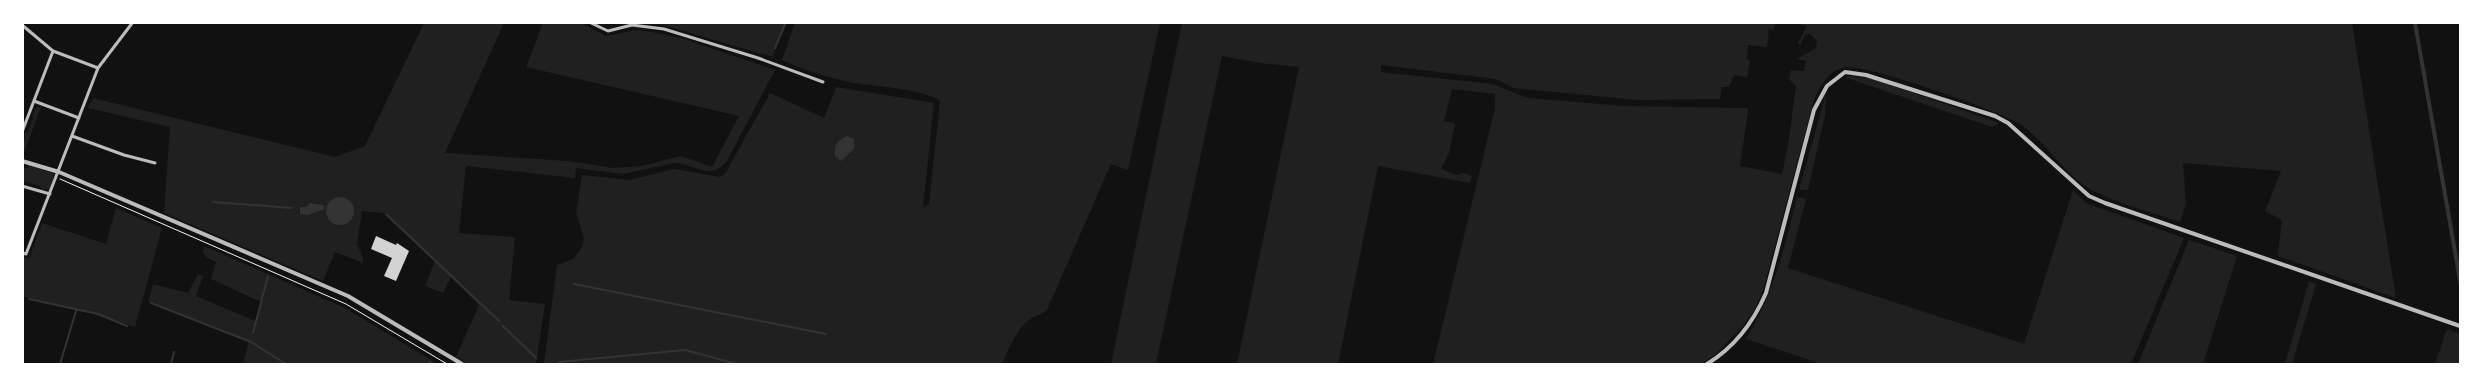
<svg xmlns="http://www.w3.org/2000/svg" width="2483" height="387" font-family="Ubuntu,sans-serif">
  <style>
    .green { fill: #202020; fill-rule: evenodd }
    .water { fill: #333 }
    .lines { fill: none; stroke-linecap: round; stroke-linejoin: round }
    .stream { stroke: #333; stroke-width: 2 }
    .building { fill: #d3d3d3 }
    .path { stroke: #f5f5f5; stroke-width: 1 }
    .minor { stroke: #bcbcbc; stroke-width: 3 }
    .tertiary { stroke: #bcbcbc; stroke-width: 4 }
  </style>
  <rect width="100%" height="100%" fill="#111"/>
  <!-- green -->
  <path class="green" d="M424 23H504L445 153 568 161 613 168 641 166 681 156 712 167 739 116 526 67 543 23H581L606 36 636 30 652 32 684 39 775 70 727 161C710 182 696 164 674 163L623 174 576 168 575 178 466 166 459 233 515 237 509 300 545 304 536 364H468L456 357 479 305 451 277 443 293 425 286 435 261 383 213 362 211 357 244 363 258V263L335 252 323 281 164 213 170 127 88 108 93 98 335 157 365 146ZM330 201 351 206 353 214 349 222 327 213ZM310 203 320 204 325 209 308 215 299 212 300 207H306Z
    M656 23H786L775 48 773 57Z
    M795 23H1160L1128 170 1111 164 1047 310C1042 315 1035 315 1030 319 1015 331 1009 348 1002 364H544L557 265 573 259 581 249 584 239 576 213 582 175 630 180 674 169 720 177 725 174 770 93 824 118 836 87 934 103 923 207 929 204 940 101C927 89 869 86 849 82 826 77 803 70 782 60Z
    M1182 23H1775L1774 30 1769 29 1767 47 1748 45 1747 59 1750 61 1747 77 1734 75 1729 87H1722L1720 99 1638 100 1514 88 1496 79 1381 65V72L1492 84 1528 98 1624 106 1747 108 1748 111 1740 166 1782 174 1789 139 1796 86 1789 79 1791 70 1804 71 1806 61 1797 59 1816 48 1817 41 1810 34 1805 35 1800 45 1798 43 1807 26 1793 23H2352L2396 298 2278 256 2282 220 2265 211 2281 171 2183 163 2186 204 2180 222C2154 213 2112 202 2090 189 2064 174 2046 142 2020 124 2000 111 1869 65 1847 67 1829 69 1821 85 1814 100L1763 290 1755 309 1742 327 1715 355 1700 364H1433L1495 108V94L1452 89 1444 121 1455 123 1449 153 1441 169C1450 171 1453 178 1463 173L1472 176 1470 183 1378 166 1338 364H1237L1299 67 1260 63 1222 56 1156 364H1111Z
    M1852 76 1876 80 1999 123 1992 127 1844 77Z
    M1826 93 1825 115 1808 190H1799Z
    M37 107H41L23 155 25 133H28L33 118 32 115Z
    M29 165 54 174 50 189 42 190 40 186 23 181 22 168H28Z
    M2073 190 2086 203 2184 238 2131 364H1822L1746 339C1773 295 1785 247 1797 197L1806 199 1788 268 2024 344Z
    M116 208 162 228 135 327 78 309 23 297V257L29 259 42 223 106 244Z
    M2189 240 2237 256 2203 364H2138Z
    M204 246 345 308 438 364H243L249 341 148 302 153 284 188 293 198 274 203 276 196 296 255 321 261 302 211 279 216 262 206 257 203 252Z
    M2309 281 2316 284 2292 364H2285Z
    M2447 329 2460 334V364H2435Z"/>
  <!-- water -->
  <path class="water" d="M2413 23H2417L2460 268V292Z
    M847 136 854 139V149L841 161 835 156C834 146 837 140 847 136Z
    M326 211a14 14 0 1 1 28 0a14 14 0 1 1-28 0Z
    M310 203 323 205 325 209 308 215 300 214V207H306Z"/>
  <g class="lines">
    <!-- stream -->
    <path class="stream" d="M775 48 786 22
      M213 202 292 208
      M387 215 499 321
      M574 284 826 334
      M29 299 98 314 127 326
      M151 303 251 342 286 364
      M503 326 536 358
      M253 333 268 276
      M559 362 685 350 737 364
      M60 364 76 311
      M171 364 174 352
      M429 364 430 362"/>
  </g>
  <!-- building -->
  <path class="building" d="M376 236 396 245 397 243 409 251 396 281 384 276 392 258 371 249Z"/>
  <g class="lines">
    <!-- path -->
    <path class="path" d="M60 179 346 304 447 364"/>
    <!-- minor -->
    <path class="minor" d="M589 22 608 31 632 25 664 29 758 58 823 82
      M22 25 53 51 98 68
      M34 101 79 118
      M22 132 53 51
      M72 136 124 155 155 163
      M22 186 50 194
      M22 253 26 254 98 68 133 22"/>
    <!-- tertiary -->
    <path class="tertiary" d="M22 161 59 172 348 296 462 364
      M1707 364C1735 347 1753 323 1766 293L1814 110 1827 86 1845 72 1866 75 1995 116 2008 123 2089 196 2105 203 2460 326"/>
  </g>
  <!-- border -->
  <rect width="2483" height="387" fill="none" stroke="#ffffff" stroke-width="48"/>
</svg>
